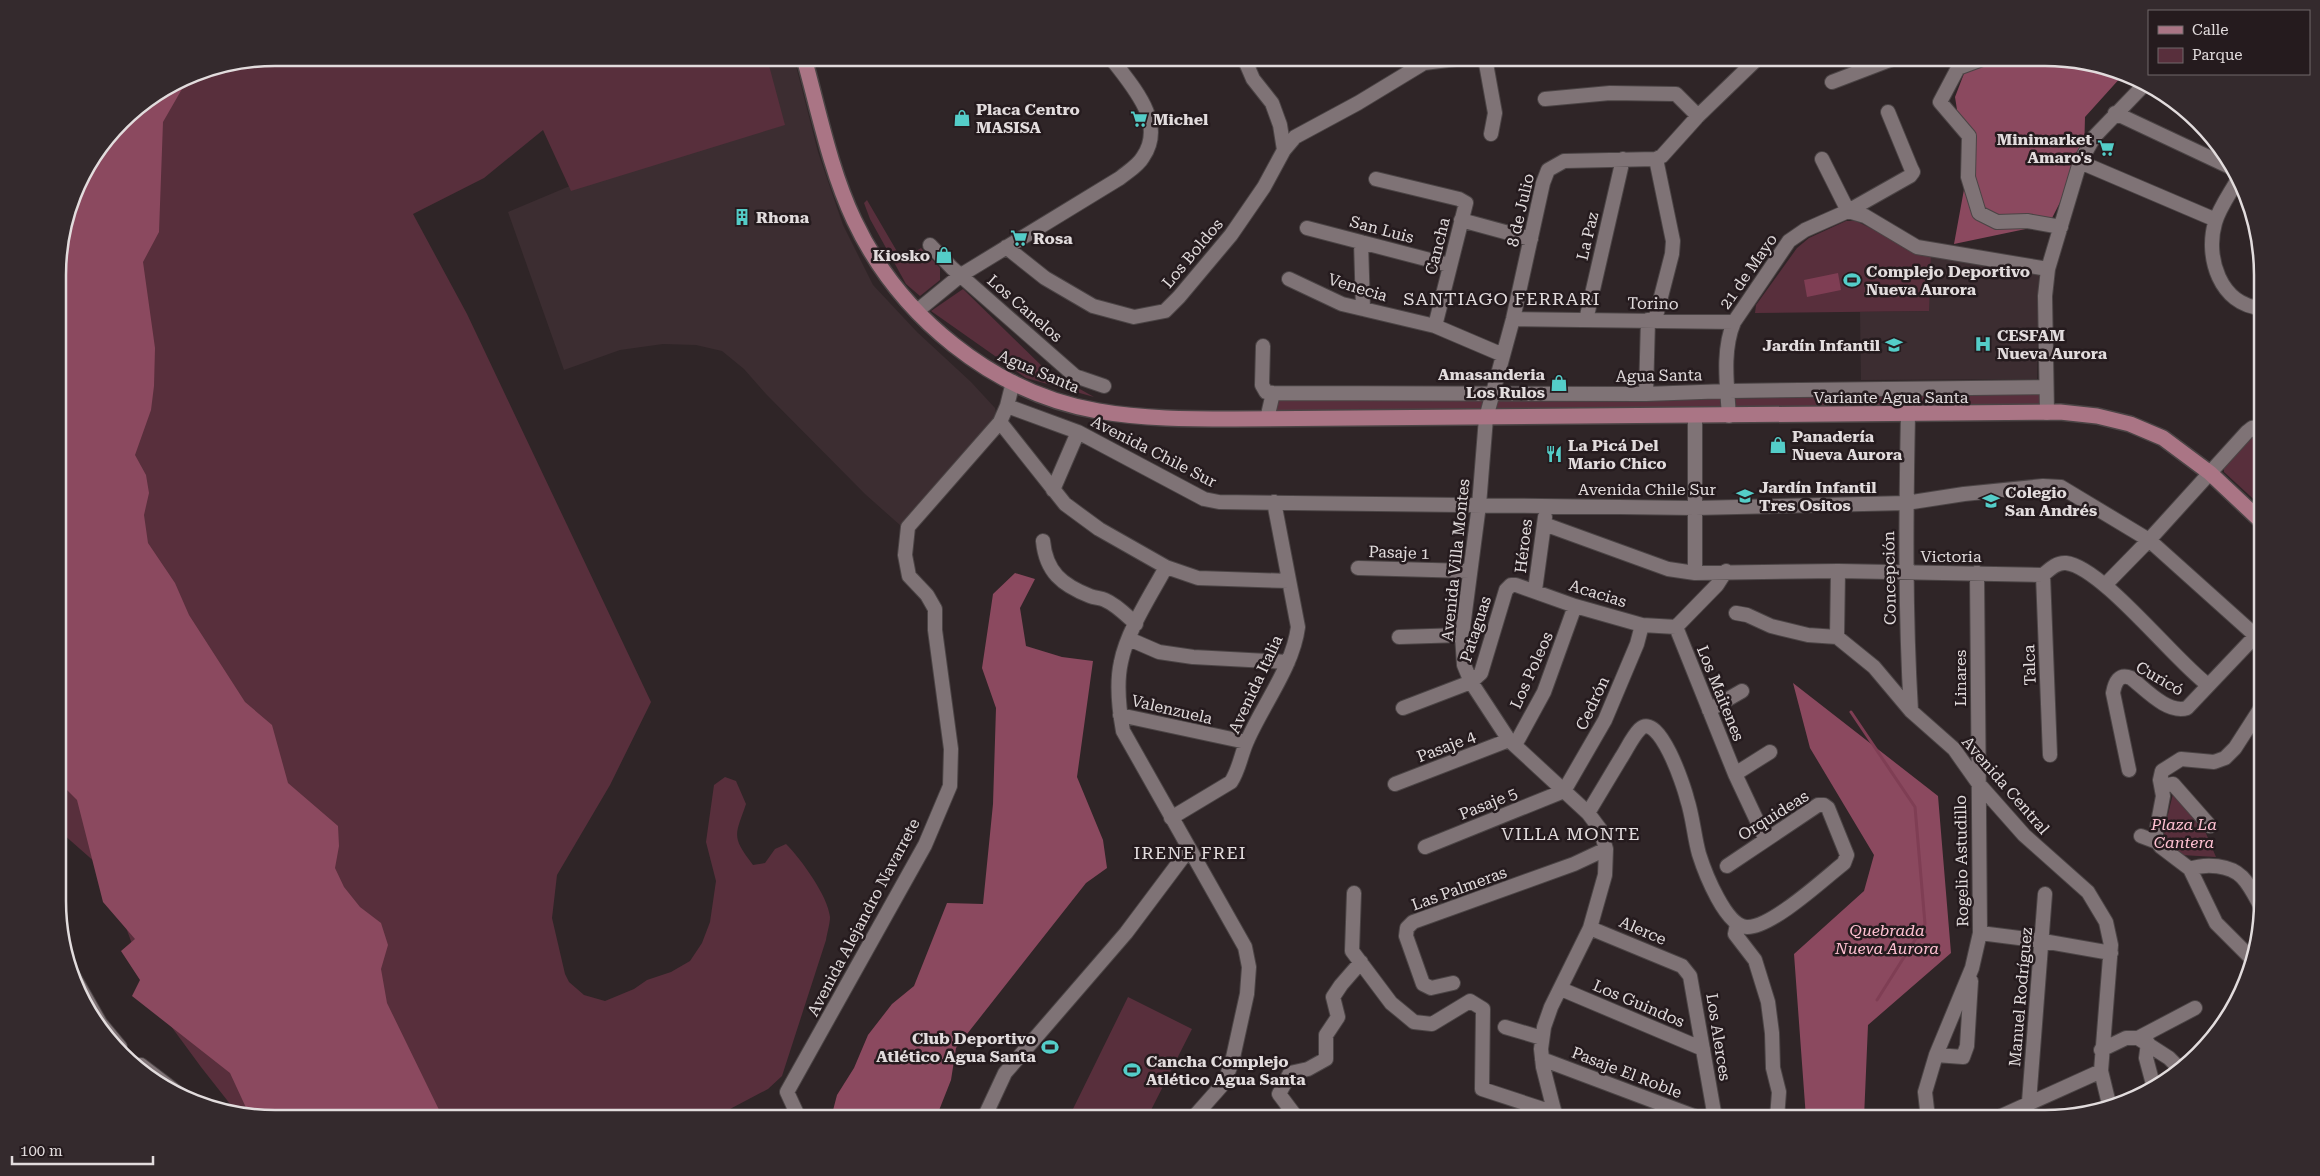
<svg xmlns="http://www.w3.org/2000/svg" width="2320" height="1176" font-family="'Roboto Serif',serif">
  <style>
    .built { fill: #3c2d31 }
    .green { fill: #582f3c }
    .forest { fill: #8b495f }
    .water { fill: #7f3e54 }
    .lines { fill: none; stroke-linecap: round; stroke-linejoin: round }
    .stream { stroke: #7f3e54; stroke-width: 3 }
    .minor-casing { stroke: #4b4445; stroke-width: 16 }
    .major-casing { stroke: #4b4445; stroke-width: 18 }
    .minor { stroke: #7f7376; stroke-width: 14 }
    .major { stroke: #aa7585; stroke-width: 15 }
    .labels { text-anchor: middle; stroke-width: 5; stroke-linejoin: round; paint-order: stroke }
    .poi-label { font-size: 16px; font-weight: bold; fill: #e2dcdd; stroke: #251b1e; text-anchor: start }
    .street-label { font-size: 16px; fill: #e2dcdd; stroke: #251b1e }
    .park-label { font-size: 16px; font-style: italic; fill: #ffc1d2; stroke: #251b1e }
    .neighbourhood-label { font-size: 18px; letter-spacing: 1px; fill: #e2dcdd; stroke: #251b1e }
    .rim { fill: none; stroke: #e2dcdd; stroke-width: 2.5 }
  </style>
  <rect width="100%" height="100%" fill="#2f2527"/>
  <!-- built -->
  <path class="built" d="M660 58H794L818 152 843 225 873 285 917 332 971 382 995 408 997 417 901 526 865 494 766 394 744 369 722 351 696 345 663 344 620 350 564 370 508 212 684 138Z
    M1931 254 2039 274 2037 379 1861 380 1860 312 1928 311Z"/>
  <!-- green -->
  <path class="green" d="M275 58H767L785 125 571 191 543 130 484 178 413 214 467 314 651 702 610 785 557 875 552 918 565 974 569 982 584 995 605 1001 634 989 647 980 671 972 690 961 702 943 710 922 716 881 706 842 714 785 725 777 736 781 746 804C735 836 731 836 753 865L765 863 775 849 786 844C801 859 828 896 830 917 830 924 827 933 826 940L782 1076 768 1089 713 1118H275L234 1109 201 1067 154 1003 105 871 63 834 59 827 58 260 80 179 131 112 192 74Z
    M867 200 902 260 921 248 940 268V280L920 296 906 284 870 219 864 203Z
    M1846 221H1856L1909 247 1931 254 1929 311 1755 313 1756 305 1797 248 1809 238Z
    M963 289 1046 370 1094 397 1026 378 931 311Z
    M2043 392V410L1264 420 1272 400 1724 399Z
    M2257 435 2261 439V506L2224 472V464L2249 436Z
    M2174 790 2202 824 2216 857 2181 855 2161 842Z
    M1128 997 1192 1029 1147 1118H1087L1072 1111Z"/>
  <!-- forest -->
  <path class="forest" d="M1970 58H2045L2122 76 2085 117 2084 155 2049 224 1954 244 1967 173 1955 97Z
    M190 75 163 122 159 232 143 262 155 348 154 386 151 410 135 455 146 475 149 493 144 515 148 543 175 583 189 615 245 702 272 725 288 783 338 826 339 846 335 868 344 887 360 907 381 923 388 945 381 969 387 1003 443 1118H275L248 1112 230 1073 132 996 140 980 121 951 135 939 103 902 77 800 59 782 58 260 80 179 131 112Z
    M1015 573 1035 579 1020 608 1026 646 1062 657 1093 661 1077 777 1103 840 1107 868 1086 883 956 1048 951 1080 936 1118H831L837 1095 854 1068 868 1035 892 1004 914 986 947 903 983 904 993 804 996 708 982 668 993 594Z
    M1793 683 1938 796 1951 953 1868 1025 1864 1118H1806L1794 954 1864 891 1874 855 1810 748Z"/>
  <!-- water -->
  <path class="water" d="M1838 273 1841 290 1807 297 1804 280Z"/>
  <g class="lines">
    <!-- stream -->
    <path class="stream" d="M1851 712 1915 807 1925 924 1877 1000"/>
    <!-- minor casing -->
    <g class="minor-casing">
      <path id="minor" d="M1485 58 1495 113 1491 134
        M1985 58 1958 68 1940 102 1969 136 1968 177 1979 213 1997 222 2027 221 2061 227
        M1424 63 1464 58
        M1832 82 1895 58
        M1545 99 1610 93 1676 94 1698 116
        M2115 113 2232 168
        M1284 150 1295 137 1358 103 1424 63 1427 58
        M1822 159 1848 211 1910 176 1913 172 1911 168 1888 112
        M2080 162 2216 220
        M1376 179 1459 199 1466 203 1435 326
        M2238 179C2231 192 2219 208 2215 223 2205 257 2220 305 2261 308
        M1461 220 1531 239
        M1307 228 1449 265
        M1361 242 1363 309
        M930 245 952 268 1075 376 1104 386
        M1006 247 1045 278 1093 306 1134 317 1165 311 1179 297 1231 235 1264 187 1284 150 1280 125 1272 103 1253 79 1244 58
        M1289 279 1342 304 1435 326 1503 355
        M917 311 961 275 1120 178C1127 172 1138 166 1143 157 1167 122 1131 85 1111 58
        M1513 319 1734 322
        M1586 320 1623 159
        M1655 320 1672 254 1673 241 1656 159
        M1263 346 1262 385 1266 392 1273 393 1646 394 1728 391 2046 387
        M1646 394 1648 320
        M1007 406 1078 432 1204 499 1219 502 1695 508 1906 503 1964 494 2043 486 2061 487 2149 540 2256 636
        M2047 413 2045 296 2048 269 2080 162 2094 137 2145 84
        M1908 414C1906 513 1905 612 1911 711
        M1695 416V573
        M1729 416C1727 385 1722 350 1734 322L1789 241 1805 230 1848 211 1865 216 1917 247 2048 269
        M1267 419 1273 393
        M1000 422 1065 504 1099 529 1166 567 1198 578 1289 581
        M1053 490 1078 432
        M1544 524 1668 569 1695 573 1838 571 2043 575C2050 569 2057 562 2066 563 2102 567 2175 661 2208 685
        M1043 541C1046 572 1062 585 1090 596 1095 598 1101 598 1105 600 1117 605 1127 616 1136 624
        M1166 567C1151 595 1127 631 1121 662 1116 684 1119 709 1123 731L1245 947 1249 967 1247 994 1232 1062 1224 1083 1193 1118
        M1358 568 1469 571
        M2043 575 2050 755
        M2105 585 2149 540 2247 432 2252 428 2261 434
        M1535 590 1545 517
        M1736 613 1747 615 1771 626 1808 635 1837 637 1874 667 1911 711 1954 749 1978 783 2024 835 2088 892 2106 922 2111 945 2101 1071 2110 1108
        M1676 627 1735 774 1766 840
        M1676 627 1717 585 1726 571
        M1399 637 1462 635
        M1837 637 1838 571
        M1129 639 1159 652 1193 657 1288 662
        M1403 708 1471 682 1481 673 1506 590 1511 585H1516L1575 606 1642 625 1676 627
        M1709 710 1742 691
        M1120 715 1246 742
        M1515 745 1544 692 1575 606
        M2129 770 2113 693C2115 682 2119 673 2131 678 2146 690 2168 714 2187 708L2261 630
        M1735 774 1770 752
        M1395 784 1509 740
        M2162 786 2173 784 2210 826
        M1588 813C1599 795 1610 776 1621 758 1627 749 1632 737 1640 729 1659 711 1684 786 1687 799 1693 817 1694 836 1699 854 1705 873 1726 927 1747 927 1771 928 1824 879 1844 863L1847 855 1828 808 1824 805H1818L1727 866
        M1171 818 1231 782C1240 768 1241 753 1248 739 1264 703 1293 666 1298 627L1274 502
        M2141 836 2157 842
        M1425 847 1564 791 1605 720 1637 644 1642 625
        M2190 869C2206 863 2230 865 2242 877 2250 885 2256 898 2261 907
        M1354 893 1352 951 1391 1003 1414 1022 1432 1024 1470 1001 1483 1009 1482 1089 1555 1113 1560 1118
        M1737 924 1735 934 1755 960 1768 1002 1772 1033 1773 1068 1779 1092 1777 1118
        M1590 928 1682 966 1690 976 1715 1118
        M1980 933 2043 941 2111 953
        M2250 957 2216 923 2190 869 2161 847 2157 842 2156 833 2163 796 2160 780 2162 771 2181 759 2214 762 2225 758 2235 748 2262 706
        M71 972 100 1023 120 1047
        M1453 983 1431 988 1423 984 1406 936 1407 928 1413 922 1574 864 1606 849
        M1561 989 1703 1049
        M1505 1027 1542 1038
        M2138 1038 2169 1058 2180 1069
        M2148 1043 2146 1058 2154 1088
        M2101 1050 2126 1038H2138L2195 1008
        M1936 1055 1963 1057 1967 1046 1971 981
        M1542 1059 1699 1118
        M141 1065 183 1097
        M2029 1102 2045 894
        M799 1118 787 1092 925 845 950 786 951 749 935 630V609L927 595 909 576 905 555 908 527 1000 422 1007 406 1013 382
        M984 1118 1005 1073 1126 933 1189 849
        M1297 1118 1279 1094 1290 1073 1308 1069 1326 1059V1035L1338 1017 1333 997 1341 985 1361 962
        M1556 1118 1543 1067 1541 1049 1544 1027 1551 1007 1590 928 1605 875 1606 849 1600 829 1588 813 1509 740 1471 682 1464 665 1462 635 1479 505 1486 418 1513 319 1543 183 1548 170 1564 161 1656 159 1662 156 1698 116 1758 58
        M1928 1118 1925 1092 1936 1055 1972 968 1980 933 1977 573
        M1997 1118 2101 1071"/>
    </g>
    <!-- major casing -->
    <g class="major-casing">
      <path id="major" d="M804 58C819 112 830 169 854 220 899 316 993 393 1098 411 1143 419 1189 419 1234 419L2060 412 2097 416 2130 424 2163 438 2210 473 2261 521"/>
    </g>
    <!-- minor -->
    <use href="#minor" class="minor"/>
    <!-- major -->
    <use href="#major" class="major"/>
  </g>
  <!-- icons -->
  <defs>
    <g id="shop-bare" transform="scale(1.35)"><path d="M-5-2.5h2.3a2.7 3.5 0 0 1 5.4 0H5L5.5 6h-11ZM-1.5-2.5h3a1.5 2.3 0 0 0-3 0Z" fill="#54cdc8" stroke="#251b1e" stroke-width="2.5" paint-order="stroke"/></g>
    <g id="supermarket-bare" transform="scale(1.35)"><path d="M-6-5.5h2.5l.6 2H6L4.5 2H-2.5L-4.4-4H-6ZM-1.5 3.2a1.3 1.3 0 1 0 .1 0ZM3 3.2a1.3 1.3 0 1 0 .1 0Z" fill="#54cdc8" stroke="#251b1e" stroke-width="2.5" paint-order="stroke"/></g>
    <g id="building-bare" transform="scale(1.35)"><path d="M-4-6H4V6H1V3H-1V6H-4ZM-2.5-4.3h1.7v1.8h-1.7ZM.8-4.3h1.7v1.8H.8ZM-2.5-1h1.7V.8h-1.7ZM.8-1h1.7V.8H.8Z" fill="#54cdc8" stroke="#251b1e" stroke-width="2.5" paint-order="stroke"/></g>
    <g id="stadium-bare" transform="scale(1.35)"><path d="M0-5a6.5 5 0 1 0 0 10a6.5 5 0 1 0 0-10ZM-3.5-1.8h7v3.6h-7Z" fill="#54cdc8" stroke="#251b1e" stroke-width="2.5" paint-order="stroke"/></g>
    <g id="hospital-bare" transform="scale(1.35)"><path d="M-5-5h3v3.5h4V-5h3V5h-3V1.5h-4V5h-3Z" fill="#54cdc8" stroke="#251b1e" stroke-width="2.5" paint-order="stroke"/></g>
    <g id="school-bare" transform="scale(1.35)"><path d="M0-5L7-2L0 1L-7-2ZM-4 1L0 2.5L4 1V4Q0 6-4 4Z" fill="#54cdc8" stroke="#251b1e" stroke-width="2.5" paint-order="stroke"/></g>
    <g id="restaurant-bare" transform="scale(1.35)"><path d="M-5-6h1v4h1v-4h1v4h1v-4h1v5L-1.5 .5V6h-2V.5L-5-1ZM5-6V6H3V1.5H1.5Q1.5-4 5-6Z" fill="#54cdc8" stroke="#251b1e" stroke-width="2.5" paint-order="stroke"/></g>
  </defs>
  <g fill-rule="evenodd">
    <use href="#shop-bare" x="962" y="118"/>
    <use href="#supermarket-bare" x="1139" y="119"/>
    <use href="#supermarket-bare" x="2106" y="148"/>
    <use href="#building-bare" x="742" y="217"/>
    <use href="#supermarket-bare" x="1019" y="238"/>
    <use href="#shop-bare" x="944" y="255"/>
    <use href="#stadium-bare" x="1852" y="280"/>
    <use href="#hospital-bare" x="1983" y="344"/>
    <use href="#school-bare" x="1894" y="345"/>
    <use href="#shop-bare" x="1559" y="383"/>
    <use href="#shop-bare" x="1778" y="445"/>
    <use href="#restaurant-bare" x="1554" y="454"/>
    <use href="#school-bare" x="1745" y="496"/>
    <use href="#school-bare" x="1991" y="501"/>
    <use href="#stadium-bare" x="1050" y="1047"/>
    <use href="#stadium-bare" x="1132" y="1070"/>
  </g>
  <g class="labels">
    <!-- poi labels -->
    <g class="poi-label">
      <text x="976" y="115">Placa Centro<tspan x="976" dy="18">MASISA</tspan></text>
      <text x="1153" y="125">Michel</text>
      <text x="2092" y="145" text-anchor="end">Minimarket<tspan x="2092" dy="18">Amaro's</tspan></text>
      <text x="756" y="223">Rhona</text>
      <text x="1033" y="244">Rosa</text>
      <text x="930" y="261" text-anchor="end">Kiosko</text>
      <text x="1866" y="277">Complejo Deportivo<tspan x="1866" dy="18">Nueva Aurora</tspan></text>
      <text x="1997" y="341">CESFAM<tspan x="1997" dy="18">Nueva Aurora</tspan></text>
      <text x="1880" y="351" text-anchor="end">Jardín Infantil</text>
      <text x="1545" y="380" text-anchor="end">Amasanderia<tspan x="1545" dy="18">Los Rulos</tspan></text>
      <text x="1792" y="442">Panadería<tspan x="1792" dy="18">Nueva Aurora</tspan></text>
      <text x="1568" y="451">La Picá Del<tspan x="1568" dy="18">Mario Chico</tspan></text>
      <text x="1759" y="493">Jardín Infantil<tspan x="1759" dy="18">Tres Ositos</tspan></text>
      <text x="2005" y="498">Colegio<tspan x="2005" dy="18">San Andrés</tspan></text>
      <text x="1036" y="1044" text-anchor="end">Club Deportivo<tspan x="1036" dy="18">Atlético Agua Santa</tspan></text>
      <text x="1146" y="1067">Cancha Complejo<tspan x="1146" dy="18">Atlético Agua Santa</tspan></text>
    </g>
    <!-- street labels -->
    <g class="street-label">
      <text transform="translate(1520 210) rotate(-77)" y="6">8 de Julio</text>
      <text transform="translate(1382 229) rotate(15)" y="6">San Luis</text>
      <text transform="translate(1587 236) rotate(-77)" y="6">La Paz</text>
      <text transform="translate(1437 246) rotate(-76)" y="6">Cancha</text>
      <text transform="translate(1192 253) rotate(-50)" y="6">Los Boldos</text>
      <text transform="translate(1748 271) rotate(-55)" y="6">21 de Mayo</text>
      <text transform="translate(1358 287) rotate(17)" y="6">Venecia</text>
      <text transform="translate(1653 303) rotate(1)" y="6">Torino</text>
      <text transform="translate(1025 308) rotate(41)" y="6">Los Canelos</text>
      <text transform="translate(1039 371) rotate(23)" y="6">Agua Santa</text>
      <text transform="translate(1659 375) rotate(-1)" y="6">Agua Santa</text>
      <text x="1891" y="403">Variante Agua Santa</text>
      <text transform="translate(1154 451) rotate(27)" y="6">Avenida Chile Sur</text>
      <text x="1647" y="495">Avenida Chile Sur</text>
      <text transform="translate(1523 546) rotate(-83)" y="6">Héroes</text>
      <text transform="translate(1399 552) rotate(2)" y="6">Pasaje 1</text>
      <text x="1951" y="562">Victoria</text>
      <text transform="translate(1455 560) rotate(-84)" y="6">Avenida Villa Montes</text>
      <text transform="translate(1889 578) rotate(-91)" y="6">Concepción</text>
      <text transform="translate(1598 593) rotate(17)" y="6">Acacias</text>
      <text transform="translate(1475 629) rotate(-72)" y="6">Pataguas</text>
      <text transform="translate(2029 665) rotate(-92)" y="6">Talca</text>
      <text transform="translate(1531 670) rotate(-66)" y="6">Los Poleos</text>
      <text transform="translate(1960 678) rotate(-90)" y="6">Linares</text>
      <text transform="translate(2160 678) rotate(30)" y="6">Curicó</text>
      <text transform="translate(1255 684) rotate(-65)" y="6">Avenida Italia</text>
      <text transform="translate(1721 693) rotate(68)" y="6">Los Maitenes</text>
      <text transform="translate(1592 703) rotate(-65)" y="6">Cedrón</text>
      <text transform="translate(1172 709) rotate(13)" y="6">Valenzuela</text>
      <text transform="translate(1446 746) rotate(-21)" y="6">Pasaje 4</text>
      <text transform="translate(2006 785) rotate(49)" y="6">Avenida Central</text>
      <text transform="translate(1488 803) rotate(-22)" y="6">Pasaje 5</text>
      <text transform="translate(1773 815) rotate(-32)" y="6">Orquideas</text>
      <text transform="translate(1961 861) rotate(-91)" y="6">Rogelio Astudillo</text>
      <text transform="translate(1459 888) rotate(-20)" y="6">Las Palmeras</text>
      <text transform="translate(863 917) rotate(-62)" y="6">Avenida Alejandro Navarrete</text>
      <text transform="translate(1643 930) rotate(23)" y="6">Alerce</text>
      <text transform="translate(2020 997) rotate(-85)" y="6">Manuel Rodríguez</text>
      <text transform="translate(1639 1003) rotate(23)" y="6">Los Guindos</text>
      <text transform="translate(1719 1037) rotate(81)" y="6">Los Alerces</text>
      <text transform="translate(1627 1072) rotate(21)" y="6">Pasaje El Roble</text>
    </g>
    <!-- park labels -->
    <g class="park-label">
      <text x="2184" y="830">Plaza La<tspan x="2184" dy="18">Cantera</tspan></text>
      <text x="1887" y="936">Quebrada<tspan x="1887" dy="18">Nueva Aurora</tspan></text>
    </g>
    <!-- neighbourhood labels -->
    <g class="neighbourhood-label">
      <text x="1502" y="305">SANTIAGO FERRARI</text>
      <text x="1571" y="840">VILLA MONTE</text>
      <text x="1190" y="859">IRENE FREI</text>
    </g>
  </g>
  <!-- crop -->
  <path d="M0 0H2320V1176H0ZM275 66H2045A209 209 0 0 1 2254 275V901A209 209 0 0 1 2045 1110H275A209 209 0 0 1 66 901V275A209 209 0 0 1 275 66Z" fill="#342a2d" fill-rule="evenodd"/>
  <path class="rim" d="M275 66H2045A209 209 0 0 1 2254 275V901A209 209 0 0 1 2045 1110H275A209 209 0 0 1 66 901V275A209 209 0 0 1 275 66Z"/>
  <!-- legend -->
  <rect x="2148" y="10" width="162" height="65" fill="#251b1e" stroke="#71686a"/>
  <rect x="2158" y="26" width="25" height="8" fill="#aa7585" stroke="#71686a"/>
  <text x="2192" y="35" font-size="15" fill="#e2dcdd">Calle</text>
  <rect x="2158" y="48" width="25" height="15" fill="#582f3c" stroke="#71686a"/>
  <text x="2192" y="60" font-size="15" fill="#e2dcdd">Parque</text>
  <!-- scale -->
  <path d="M12 1156v8h141v-8" fill="none" stroke="#e2dcdd" stroke-width="2.5"/>
  <text x="20" y="1156" font-size="15" fill="#e2dcdd" stroke="#251b1e" stroke-width="4" paint-order="stroke">100 m</text>
</svg>
